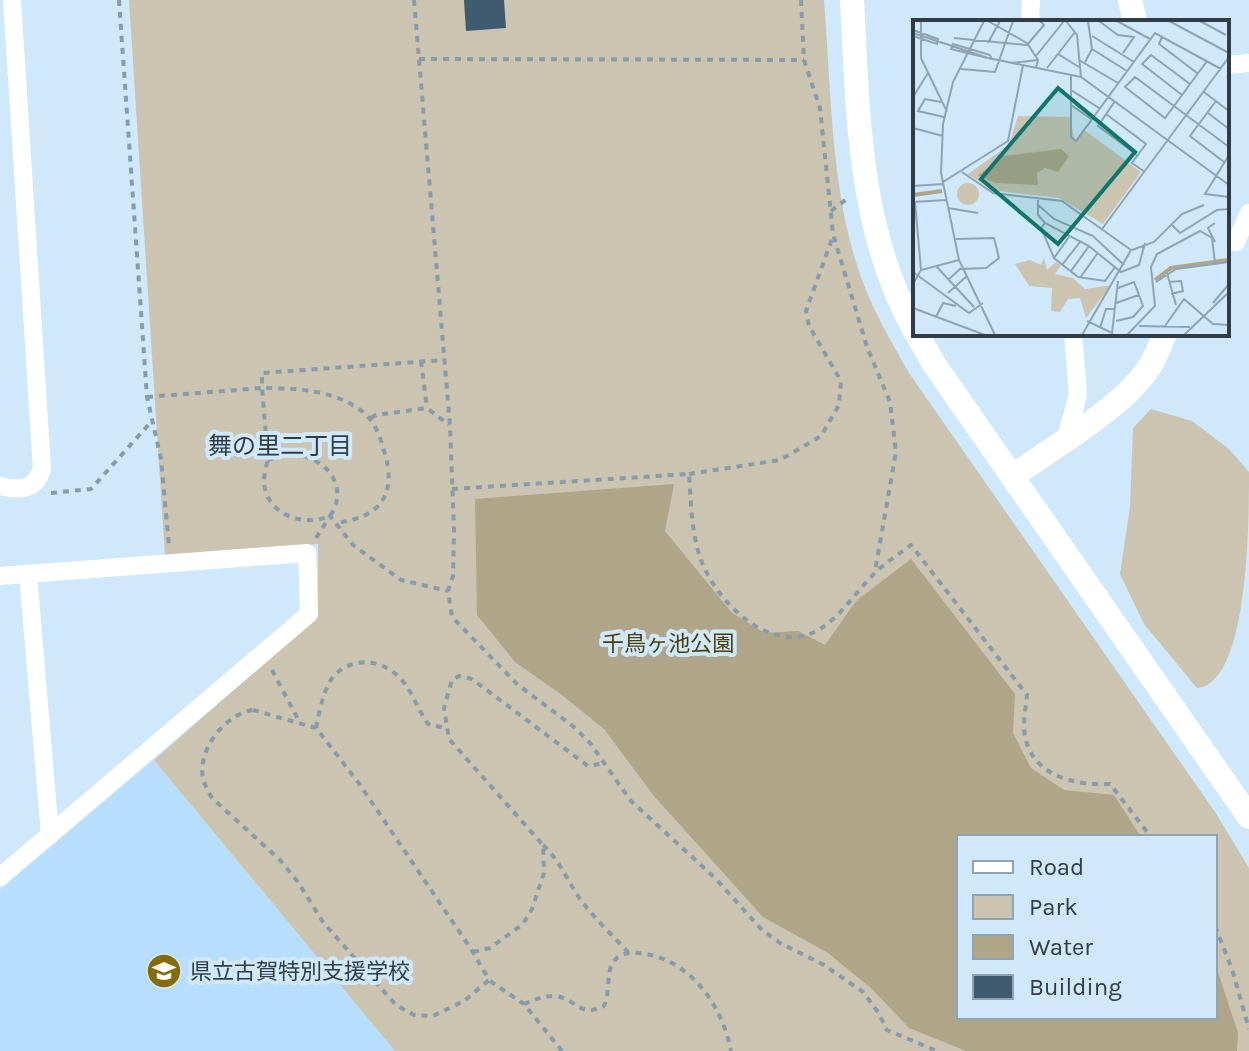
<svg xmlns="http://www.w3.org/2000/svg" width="1249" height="1051" font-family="Karla,'Noto Sans JP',sans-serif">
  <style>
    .built { fill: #b7defc }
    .green { fill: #cac4b1; fill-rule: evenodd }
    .water { fill: #afa588 }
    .building { fill: #3f5b70 }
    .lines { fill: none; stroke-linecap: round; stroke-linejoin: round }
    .path { stroke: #889baa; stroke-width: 4; stroke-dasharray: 6 6; stroke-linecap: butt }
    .minor { stroke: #fff; stroke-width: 18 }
    .tertiary { stroke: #fff; stroke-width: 24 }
    .labels { text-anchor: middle; stroke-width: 8; stroke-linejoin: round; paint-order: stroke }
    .park-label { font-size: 22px; fill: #4d3d04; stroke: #cfe8fc }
    .poi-label { font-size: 22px; fill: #303c46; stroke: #cfe8fc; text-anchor: start }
    .neighbourhood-label { font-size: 24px; fill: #303c46; stroke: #cfe8fc }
    .inset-river { fill: none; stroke: #afa588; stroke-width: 4 }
    .inset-road { fill: none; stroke: #8fa3b3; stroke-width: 2 }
    .view { fill: #0f766e; fill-opacity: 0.15; stroke: #0f766e; stroke-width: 4 }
    .inset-edge { fill: none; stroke: #303c46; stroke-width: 4 }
  </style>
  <rect width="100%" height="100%" fill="#cfe8fc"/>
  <!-- built -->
  <path class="built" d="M154 760 395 1051H0V890Z"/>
  <!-- green -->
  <path class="green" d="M129 0H824C832 98 830 211 871 302 882 326 896 350 909 373L1215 812 1249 868V1051H395L154 760 318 616V544L165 557ZM959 837H1215V1017H959Z
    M1151 409 1192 421 1229 449 1249 472C1249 521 1249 684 1197 688L1144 624 1120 574 1130 507 1133 428Z"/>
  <!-- water -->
  <path class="water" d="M674 484 665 531 732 613 765 633 798 631 825 645 856 601 911 559 1015 694 1013 733 1031 768 1064 790 1114 795 1141 837H959V1017H1215V963L1238 1033 1237 1051H966L909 1028 872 989 828 953 763 917 654 796 604 729 562 695 515 662 477 615 475 499Z"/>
  <!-- building -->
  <path class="building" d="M464 0H504L506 28 466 31Z"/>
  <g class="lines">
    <!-- path -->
    <path class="path" d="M119 0 147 397 161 459 169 546
      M414 0 450 426 454 530 453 576 448 591 452 617 517 684 574 727 590 743 631 801 715 878 762 930 780 943 824 965 863 992 878 1012 887 1030 937 1051
      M801 0 804 60 820 108 833 234 867 347 890 402 896 452 875 571
      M419 59 804 60
      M831 211 848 198
      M421 361 427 408
      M147 397 262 388V373L444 360
      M371 418 376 415 427 408 449 425
      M268 460C274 458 280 455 286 455 321 451 352 485 330 516 308 526 274 518 266 492 262 482 265 470 268 460L262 388C295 388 332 390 359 409 373 418 380 435 384 451 398 495 380 518 335 523
      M689 474 780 460 821 436 839 405 841 381 809 326 806 311 833 236
      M452 489 689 474C691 501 691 528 699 554 712 598 770 659 820 629 841 616 855 593 872 576 883 564 898 555 911 545L1027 695C1026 705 1024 716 1024 727 1026 774 1072 786 1110 784L1151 837
      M51 493 91 489 151 422
      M316 538 330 516 353 545 401 580 448 591
      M272 670 299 721
      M253 710 316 728 358 782 473 952 489 980 464 1001 433 1016 414 1015 403 1009 395 1004 323 922 298 882 280 860 212 798C205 787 200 775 203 762 207 739 230 713 253 710Z
      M316 728C319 714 322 698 328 685 342 657 377 656 398 676 412 689 417 709 428 724L445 728
      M543 845C560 861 567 880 580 899 594 918 612 935 628 952
      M1215 926 1232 969 1249 1029
      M473 952 490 948 523 924 532 909 544 873 543 845 449 739 444 708 452 680 459 676 472 679 588 766 605 763
      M490 981 524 1004
      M562 1051 524 1004C535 1000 544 995 556 996 578 1000 580 1018 604 1006 610 993 607 972 612 964 617 954 629 952 639 953 689 958 722 1004 731 1051"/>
    <!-- minor -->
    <path class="minor" d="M1030 22 1031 0
      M1227 65 1249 63
      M1227 242H1236L1249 213
      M1066 438 1078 395 1073 334
      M0 486C19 491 36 490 42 469L12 0
      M28 574 50 835
      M0 576 307 553 309 614 0 877"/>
    <!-- tertiary -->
    <path class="tertiary" d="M852 0C858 112 858 230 915 331
      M1130 0 1135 22
      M917 334 934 364 1249 817
      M1012 477C1050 449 1113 413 1141 378 1153 365 1158 350 1165 334"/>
  </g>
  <!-- icons -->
  <defs>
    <g id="school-disc" transform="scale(1.8)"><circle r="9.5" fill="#866c09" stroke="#cfe8fc"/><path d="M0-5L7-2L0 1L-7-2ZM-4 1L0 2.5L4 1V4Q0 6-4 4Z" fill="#fff"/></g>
  </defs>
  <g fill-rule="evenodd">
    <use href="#school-disc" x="164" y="971"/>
  </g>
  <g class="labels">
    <!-- park labels -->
    <g class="park-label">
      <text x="668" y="651">千鳥ヶ池公園</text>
    </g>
    <!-- poi labels -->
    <g class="poi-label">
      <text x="190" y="979">県立古賀特別支援学校</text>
    </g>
    <!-- neighbourhood labels -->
    <g class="neighbourhood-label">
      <text x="280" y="454">舞の里二丁目</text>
    </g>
  </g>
  <!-- overview -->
  <g transform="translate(913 20)">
    <rect width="316" height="316" fill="#cfe8fc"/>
    <path d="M105 96 157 97 162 122 171 110 228 152 190 204 146 178 78 170 55 154 96 125ZM44 174a11 11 0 1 1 22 0a11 11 0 1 1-22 0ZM131 238 134 250 143 242 148 245 142 254 160 258 172 269 198 265 173 298 167 278 155 279 147 292 138 291 139 268 116 266 102 244 117 240 128 245Z" fill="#cac4b1"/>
    <path d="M148 129 156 136 145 152 132 148 124 153 125 165 82 163 65 155 91 136Z" fill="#afa588"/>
    <path class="inset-river" d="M0 175 29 171M242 260 258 248 315 240"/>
    <path class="inset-road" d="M8 1V38L34 92M71 1 40 62 30 104 28 153 46 240 82 315M75 1 114 23 125 40 123 47M153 1 164 15 168 57M186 1 205 15 221 17 210 33M204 1 237 19M256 1 316 33M287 1 313 15M0 10 25 19 24 24 0 16M0 13 75 38 168 57 316 165M179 16 221 42M249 17 246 24 284 53M41 18 114 25 131 5 127 1M75 23 87 1M40 24 77 35 79 39 38 29ZM179 29 214 51M145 34 166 47M123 36 151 1M166 40 205 63M294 41 261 86 252 98 212 67 222 57 261 86 273 95 316 127M172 42 179 29 175 1M98 43 125 40M134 48 162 12M48 49 82 52 100 1M158 54V117L163 121 242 13 308 49M158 70 186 88M291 72 316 91M269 75 229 44 238 35 277 64M0 77 15 53M202 81 185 106 224 135M303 81 277 116 311 142M28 82 12 79 5 91 31 97M158 85 178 99M295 93 316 109M193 94 233 124 219 143 232 152M0 108 30 116M316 135 292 174 316 177M49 152 80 173 149 181 218 230 169 315M30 162 95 121 110 45M0 166 30 164M125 177V195L132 203 176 226 208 252 226 245 232 223M0 182 33 180M2 182 8 250M124 184 141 199 180 216 211 245M35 188 65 193M132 203 128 208 141 238 165 257 192 261 202 247M302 203 295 208 302 222M258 204 267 213 304 190 316 189M189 209 316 37M219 230 241 222 269 194 291 185M141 238 156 217M149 245 167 222M23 246 61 287M158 251 176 226M0 252 56 293 70 283M254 253 263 285M167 258 184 234M35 260 47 249 73 248 86 238 81 218 43 219M243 262 263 249 316 242M256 262 268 261 270 271 258 274M0 264 8 250 46 240M35 273 54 256M203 283 226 275 221 262 205 268M300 283 316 264M0 288 72 315M23 297 30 283 43 286M174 301 199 313 205 261M203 301 220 297 230 286 226 275M226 306 277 307M252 306 271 279 300 304 316 305M187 308 193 289H202M214 315 242 286 238 247 244 234 287 211 299 218 302 243M271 315 316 272"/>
    <path class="view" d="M145 68 222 132 145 224 68 159Z"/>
    <rect width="316" height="316" class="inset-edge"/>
  </g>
  <!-- legend -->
  <rect x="957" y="835" width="260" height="184" fill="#cfe8fc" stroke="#8fa3b3" stroke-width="2"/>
  <rect x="973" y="861" width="40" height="12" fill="#ffffff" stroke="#8fa3b3" stroke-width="2"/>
  <text x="1029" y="875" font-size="24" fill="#303c46">Road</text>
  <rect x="973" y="895" width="40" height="24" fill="#cac4b1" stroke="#8fa3b3" stroke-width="2"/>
  <text x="1029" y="915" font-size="24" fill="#303c46">Park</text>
  <rect x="973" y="935" width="40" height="24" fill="#afa588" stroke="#8fa3b3" stroke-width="2"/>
  <text x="1029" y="955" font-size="24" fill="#303c46">Water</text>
  <rect x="973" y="975" width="40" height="24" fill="#3f5b70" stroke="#8fa3b3" stroke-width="2"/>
  <text x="1029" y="995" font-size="24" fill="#303c46">Building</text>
</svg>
